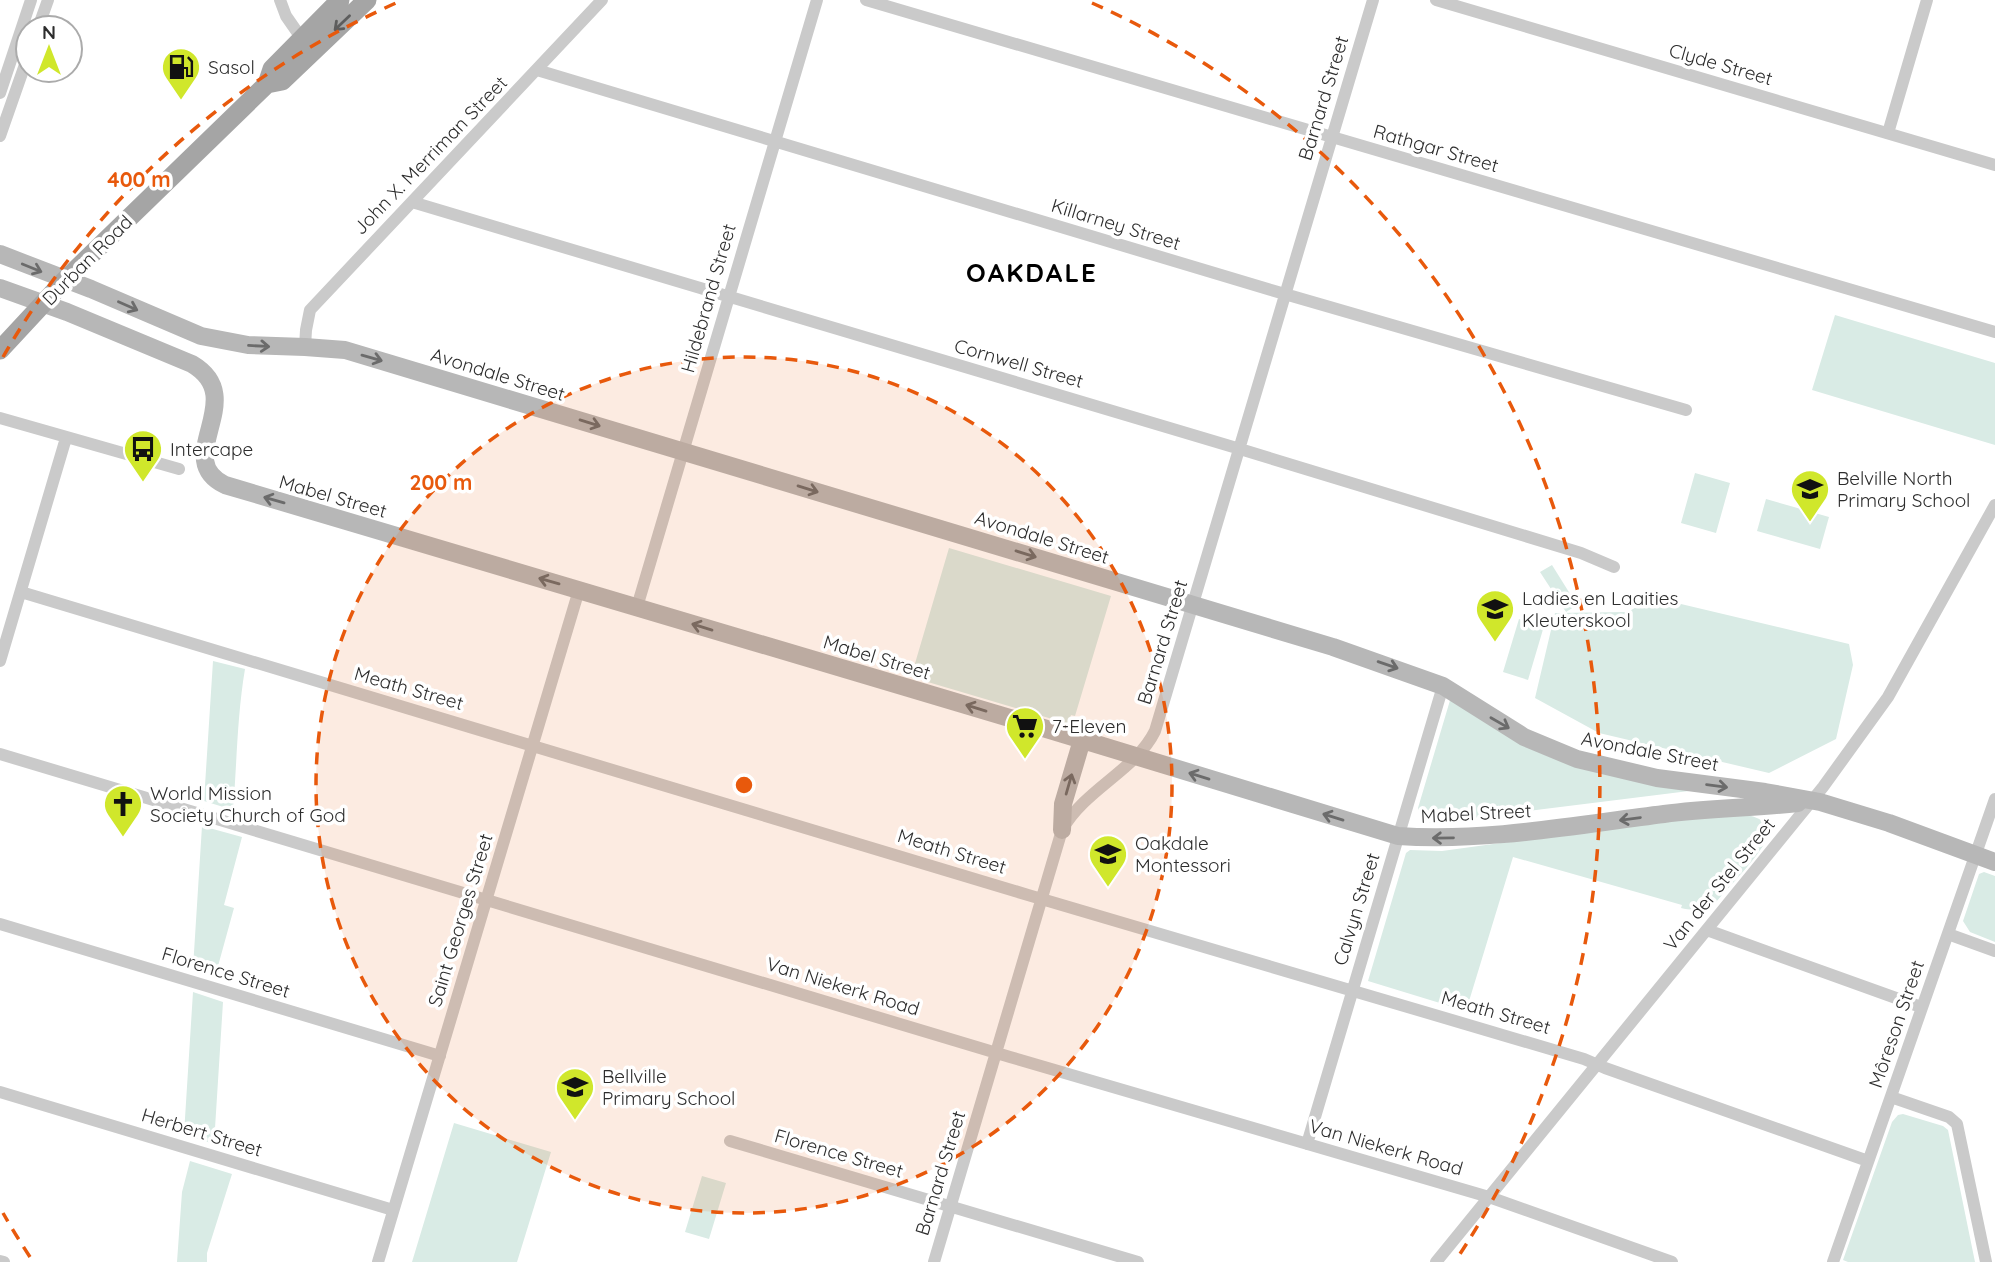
<svg xmlns="http://www.w3.org/2000/svg" width="1995" height="1262" font-family="Quicksand,sans-serif">
  <style>
    .green { fill: #d9ebe5 }
    .lines { fill: none; stroke-linecap: round; stroke-linejoin: round }
    .street { stroke: #cacaca; stroke-width: 12 }
    .secondary { stroke: #b7b7b7; stroke-width: 18 }
    .primary { stroke: #a5a5a5; stroke-width: 19 }
    .oneway { stroke: #5d5d5d }
    .oneway2 { stroke: #6b6b6b }
    .ring { fill: none; stroke: #e8590c; stroke-width: 3.5; stroke-dasharray: 12 9 }
    .labels { text-anchor: middle; stroke-width: 7; stroke-linejoin: round; paint-order: stroke }
    .street-label { font-size: 19px; fill: #2d2d2d; stroke: #fff }
    .poi-label { font-size: 19px; fill: #2d2d2d; stroke: #fff; text-anchor: start }
    .district-label { font-size: 26px; font-weight: bold; letter-spacing: 2px; fill: #000; stroke: #fff }
    .centre { fill: #e8590c; stroke: #fff; stroke-width: 3.5 }
    .ring-label { font-size: 21px; text-anchor: middle; font-weight: bold; fill: #e8590c; stroke: #fff; stroke-width: 7; stroke-linejoin: round; paint-order: stroke }
  </style>
  <rect width="100%" height="100%" fill="#fff"/>
  <!-- green -->
  <path class="green" d="M1835 315 1995 363V445L1812 390Z
    M1695 473 1730 483 1716 533 1681 523Z
    M1766 499 1829 517 1820 549 1757 531Z
    M949 548 1111 596 1075 716 1071 715 1069 724 911 677Z
    M1552 565 1577 605 1566 612 1540 572Z
    M1643 595 1849 644 1853 665 1836 739 1769 773 1599 733 1535 698 1555 613 1628 612 1638 606Z
    M1519 619 1544 626 1528 680 1503 672Z
    M213 661 245 669C237 716 237 763 233 810L204 801Z
    M1451 697 1528 743 1689 791 1432 823 1423 820 1418 808Z
    M1745 815C1758 816 1773 824 1766 840 1760 855 1728 888 1716 902 1705 910 1694 911 1681 908L1682 905 1513 857 1466 1011 1368 981 1406 853 1410 850 1442 851 1699 816Z
    M202 826 242 837 224 905 234 908 215 977 193 968Z
    M1984 872 1995 876V942L1970 932 1963 921 1979 874Z
    M193 992 223 1002 214 1144 184 1134Z
    M1903 1114 1943 1126 1948 1130 1975 1262H1848L1843 1260 1892 1122 1898 1115Z
    M454 1123 551 1152 517 1262H412Z
    M190 1161 232 1174 207 1253V1262H177L182 1192Z
    M702 1176 726 1183 709 1239 685 1232Z"/>
  <g class="lines">
    <!-- street -->
    <path class="street" d="M280 0 286 16 302 39
      M866 0 1995 332
      M1436 0 1995 165
      M38 28 48 0
      M537 70 1271 290 1686 410
      M0 93 31 0
      M1888 133 1927 0
      M0 136 28 56
      M412 202 1240 449 1581 553 1614 567
      M305 347 306 330 310 310 602 0
      M0 418 179 469
      M21 592 1028 895 1584 1059 1605 1068 1868 1161
      M637 607 817 0
      M0 661 66 438
      M0 754 1010 1057 1489 1197 1672 1262
      M0 924 440 1056
      M1707 930 1921 1007
      M1948 934 1995 951
      M0 1092 393 1210
      M1891 1097 1949 1117 1957 1124 1986 1262
      M730 1141 1138 1262
      M1307 1144 1443 686
      M0 1261 4 1262
      M378 1262 579 590
      M934 1262 1062 830C1085 789 1136 770 1155 731L1373 0
      M1436 1262 1823 787 1888 697 1995 505
      M1833 1262 1995 799"/>
    <!-- secondary -->
    <path class="secondary" d="M0 254 91 289 201 336 248 345 305 347 345 350 1333 647 1443 686 1524 737 1577 759 1657 778 1765 792 1820 802 1889 823 1995 862
      M0 288 67 312 192 364C251 399 170 458 225 485L1050 730 1398 836C1488 842 1575 825 1664 814 1709 808 1754 808 1798 803
      M1062 830 1063 804 1082 740"/>
    <!-- primary -->
    <path class="primary" d="M267 84 282 81 367 0
      M0 350 65 280 267 84 272 69 340 0"/>
  </g>
  <!-- one-way arrows -->
  <defs><path id="oneway-shaft" d="M-6 0H5M1.5-3L5.5 0L1.5 3" fill="none" stroke-width="1.6" stroke-linecap="round" stroke-linejoin="round" transform="scale(1.75)"/></defs>
  <use class="oneway" href="#oneway-shaft" transform="translate(342 23) rotate(136)"/>
  <g class="oneway2">
    <use href="#oneway-shaft" transform="translate(32 268) rotate(22)"/>
    <use href="#oneway-shaft" transform="translate(128 306) rotate(24)"/>
    <use href="#oneway-shaft" transform="translate(259 346) rotate(3)"/>
    <use href="#oneway-shaft" transform="translate(372 358) rotate(16)"/>
    <use href="#oneway-shaft" transform="translate(590 423) rotate(17)"/>
    <use href="#oneway-shaft" transform="translate(808 489) rotate(17)"/>
    <use href="#oneway-shaft" transform="translate(274 500) rotate(-164)"/>
    <use href="#oneway-shaft" transform="translate(1026 554) rotate(17)"/>
    <use href="#oneway-shaft" transform="translate(549 581) rotate(-164)"/>
    <use href="#oneway-shaft" transform="translate(702 627) rotate(-163)"/>
    <use href="#oneway-shaft" transform="translate(1388 665) rotate(19)"/>
    <use href="#oneway-shaft" transform="translate(976 708) rotate(-163)"/>
    <use href="#oneway-shaft" transform="translate(1500 723) rotate(30)"/>
    <use href="#oneway-shaft" transform="translate(1199 776) rotate(-163)"/>
    <use href="#oneway-shaft" transform="translate(1069 784) rotate(-74)"/>
    <use href="#oneway-shaft" transform="translate(1717 786) rotate(7)"/>
    <use href="#oneway-shaft" transform="translate(1333 817) rotate(-163)"/>
    <use href="#oneway-shaft" transform="translate(1630 819) rotate(172)"/>
    <use href="#oneway-shaft" transform="translate(1443 838) rotate(179)"/>
  </g>
  <!-- distance rings -->
  <circle cx="744" cy="785" r="428" fill="#e8590c" fill-opacity=".12"/>
  <g class="ring">
    <circle cx="744" cy="785" r="428"/>
    <path d="M30 1257A856 856 0 0 1 3 1213M3 357A856 856 0 0 1 396 3M1092 3A856 856 0 0 1 1458 1257"/>
  </g>
  <!-- icons -->
  <defs>
    <g id="fuel-pin" transform="scale(2.0125)"><path d="M0 17L-7.5 6A9.5 9.5 0 1 1 7.5 6Z" fill="#d0e72b" stroke="#fff"/><path d="M-5.5-6h7V0h2V4h1.3V-2.5L3-4.5l.8-.8L6-3V5H2.5V1h-1V6h-7ZM-4.2-4.7v3.2H.2V-4.7Z" fill="#111"/></g>
    <g id="bus-pin" transform="scale(2.0125)"><path d="M0 17L-7.5 6A9.5 9.5 0 1 1 7.5 6Z" fill="#d0e72b" stroke="#fff"/><path d="M-5-6H5V4H4V6H2V4H-2V6H-4V4H-5ZM-3.5-4V0h7V-4ZM-3.5 1.2v1.5H-2V1.2ZM2 1.2v1.5H3.5V1.2Z" fill="#111"/></g>
    <g id="school-pin" transform="scale(2.0125)"><path d="M0 17L-7.5 6A9.5 9.5 0 1 1 7.5 6Z" fill="#d0e72b" stroke="#fff"/><path d="M0-5L7-2L0 1L-7-2ZM-4 1L0 2.5L4 1V4Q0 6-4 4Z" fill="#111"/></g>
    <g id="supermarket-pin" transform="scale(2.0125)"><path d="M0 17L-7.5 6A9.5 9.5 0 1 1 7.5 6Z" fill="#d0e72b" stroke="#fff"/><path d="M-6-5.5h2.5l.6 2H6L4.5 2H-2.5L-4.4-4H-6ZM-1.5 3.2a1.3 1.3 0 1 0 .1 0ZM3 3.2a1.3 1.3 0 1 0 .1 0Z" fill="#111"/></g>
    <g id="church-pin" transform="scale(2.0125)"><path d="M0 17L-7.5 6A9.5 9.5 0 1 1 7.5 6Z" fill="#d0e72b" stroke="#fff"/><path d="M-1.2-6h2.4v3.5h3.3v2.4h-3.3V6h-2.4V-.1h-3.3v-2.4h3.3Z" fill="#111"/></g>
  </defs>
  <g fill-rule="evenodd">
    <use href="#fuel-pin" x="181" y="67"/>
    <use href="#bus-pin" x="143" y="449"/>
    <use href="#school-pin" x="1810" y="489"/>
    <use href="#school-pin" x="1495" y="609"/>
    <use href="#supermarket-pin" x="1025" y="726"/>
    <use href="#church-pin" x="123" y="804"/>
    <use href="#school-pin" x="1108" y="854"/>
    <use href="#school-pin" x="575" y="1087"/>
  </g>
  <g class="labels">
    <!-- street labels -->
    <g class="street-label">
      <text transform="translate(1721 64) rotate(16)" y="7">Clyde Street</text>
      <text transform="translate(1323 98) rotate(-73)" y="7">Barnard Street</text>
      <text transform="translate(1436 148) rotate(16)" y="7">Rathgar Street</text>
      <text transform="translate(430 155) rotate(-46)" y="7">John X. Merriman Street</text>
      <text transform="translate(1116 224) rotate(17)" y="7">Killarney Street</text>
      <text transform="translate(87 260) rotate(-45)" y="7">Durban Road</text>
      <text transform="translate(708 298) rotate(-74)" y="7">Hildebrand Street</text>
      <text transform="translate(1019 363) rotate(16)" y="7">Cornwell Street</text>
      <text transform="translate(498 374) rotate(17)" y="7">Avondale Street</text>
      <text transform="translate(333 496) rotate(16)" y="7">Mabel Street</text>
      <text transform="translate(1042 537) rotate(17)" y="7">Avondale Street</text>
      <text transform="translate(1162 642) rotate(-73)" y="7">Barnard Street</text>
      <text transform="translate(877 657) rotate(17)" y="7">Mabel Street</text>
      <text transform="translate(409 688) rotate(16)" y="7">Meath Street</text>
      <text transform="translate(1650 751) rotate(11)" y="7">Avondale Street</text>
      <text transform="translate(1476 813) rotate(-3)" y="7">Mabel Street</text>
      <text transform="translate(952 851) rotate(17)" y="7">Meath Street</text>
      <text transform="translate(1719 884) rotate(-51)" y="7">Van der Stel Street</text>
      <text transform="translate(1356 909) rotate(-73)" y="7">Calvyn Street</text>
      <text transform="translate(460 920) rotate(-73)" y="7">Saint Georges Street</text>
      <text transform="translate(226 972) rotate(17)" y="7">Florence Street</text>
      <text transform="translate(843 986) rotate(17)" y="7">Van Niekerk Road</text>
      <text transform="translate(1496 1012) rotate(16)" y="7">Meath Street</text>
      <text transform="translate(1896 1024) rotate(-71)" y="7">Môreson Street</text>
      <text transform="translate(202 1132) rotate(17)" y="7">Herbert Street</text>
      <text transform="translate(1386 1147) rotate(16)" y="7">Van Niekerk Road</text>
      <text transform="translate(839 1153) rotate(16)" y="7">Florence Street</text>
      <text transform="translate(940 1173) rotate(-73)" y="7">Barnard Street</text>
    </g>
    <!-- poi labels -->
    <g class="poi-label">
      <text x="208" y="74">Sasol</text>
      <text x="170" y="456">Intercape</text>
      <text x="1837" y="485">Belville North<tspan x="1837" dy="22">Primary School</tspan></text>
      <text x="1522" y="605">Ladies en Laaities<tspan x="1522" dy="22">Kleuterskool</tspan></text>
      <text x="1052" y="733">7-Eleven</text>
      <text x="150" y="800">World Mission<tspan x="150" dy="22">Society Church of God</tspan></text>
      <text x="1135" y="850">Oakdale<tspan x="1135" dy="22">Montessori</tspan></text>
      <text x="602" y="1083">Bellville<tspan x="602" dy="22">Primary School</tspan></text>
    </g>
    <!-- district labels -->
    <g class="district-label">
      <text x="1032" y="282">OAKDALE</text>
    </g>
  </g>
  <circle cx="744" cy="785" r="10" class="centre"/>
  <g class="ring-label">
    <text x="139" y="187">400 m</text>
    <text x="441" y="490">200 m</text>
  </g>
  <!-- north arrow -->
  <g transform="translate(49 49)"><circle r="33" fill="#ffffff" stroke="#ababab" stroke-width="2"/>
  <path d="M0-5L12 26L0 18L-12 26Z" fill="#d0e72b"/>
  <text y="-10" font-size="19" font-weight="bold" text-anchor="middle" fill="#2d2d2d">N</text>
  </g>
</svg>
